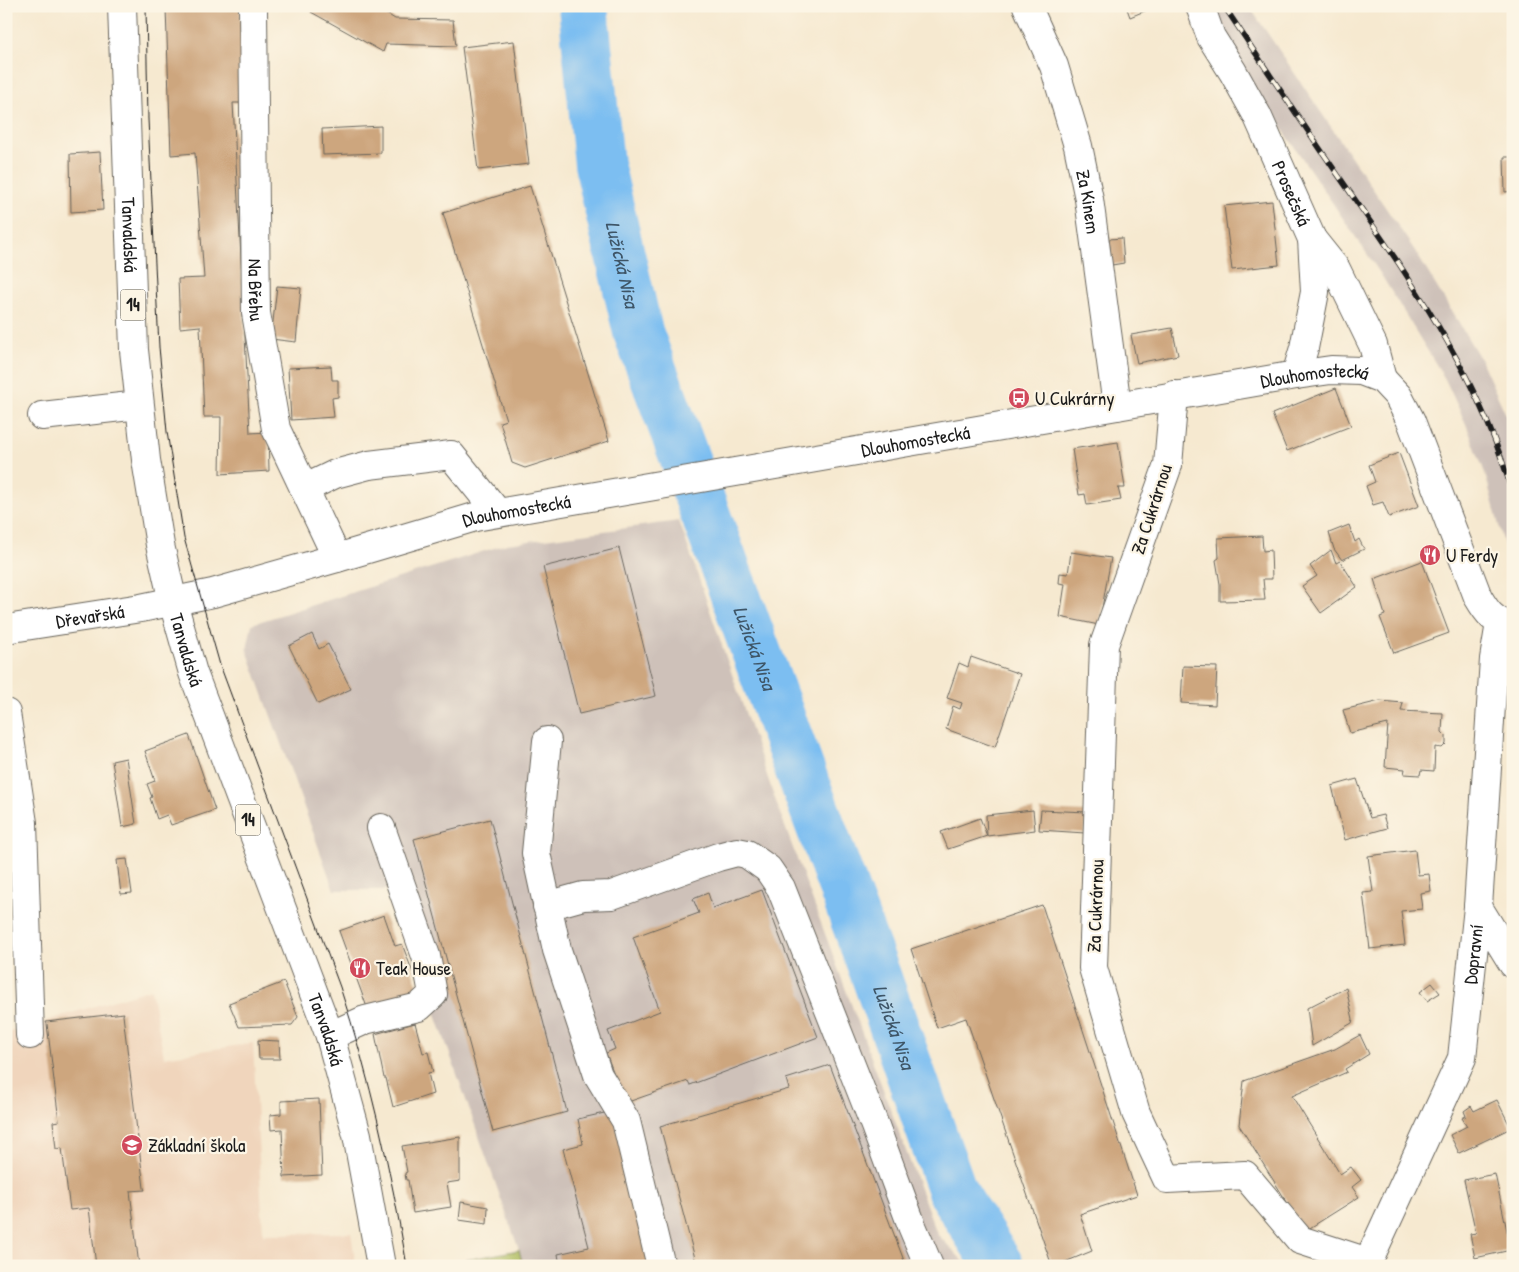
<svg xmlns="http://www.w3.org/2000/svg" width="1519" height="1272" font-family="'Patrick Hand',sans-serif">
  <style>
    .built { fill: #f0d5bc }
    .industrial { fill: #cec1b9 }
    .green { fill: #adbc5f; stroke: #646c3e }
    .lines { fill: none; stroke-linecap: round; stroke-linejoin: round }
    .river { stroke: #7cbef1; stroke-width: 50 }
    .building { fill: #cda67e }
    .minor-casing { stroke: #68645b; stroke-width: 30 }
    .major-casing { stroke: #68645b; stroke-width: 30 }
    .minor { stroke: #fff; stroke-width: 28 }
    .major { stroke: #fff; stroke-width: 28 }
    .tram { stroke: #1c1c1c; stroke-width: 1 }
    .rail-casing { stroke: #1c1c1c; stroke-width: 5.5 }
    .rail { stroke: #fcf5e5; stroke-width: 4; stroke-dasharray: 11; stroke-linecap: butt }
    .labels { text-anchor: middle; stroke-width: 4.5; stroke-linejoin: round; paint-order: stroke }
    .shield { fill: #fcf5e5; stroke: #5f5d58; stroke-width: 1 }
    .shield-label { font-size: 18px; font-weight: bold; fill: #1c1c1c }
    .street-label { font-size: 19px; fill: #1c1c1c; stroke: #fcf5e5 }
    .poi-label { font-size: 19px; fill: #1c1c1c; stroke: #fcf5e5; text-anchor: start }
    .water-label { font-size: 20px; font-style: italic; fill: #3e5567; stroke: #fcf5e5 }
  </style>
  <rect width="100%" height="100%" fill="#fcf5e5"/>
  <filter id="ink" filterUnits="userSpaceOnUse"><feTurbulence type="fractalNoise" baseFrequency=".02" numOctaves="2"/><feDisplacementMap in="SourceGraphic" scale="10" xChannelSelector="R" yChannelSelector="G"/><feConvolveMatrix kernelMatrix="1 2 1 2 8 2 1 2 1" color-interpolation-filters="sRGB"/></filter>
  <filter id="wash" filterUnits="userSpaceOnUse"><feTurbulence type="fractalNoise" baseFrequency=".0096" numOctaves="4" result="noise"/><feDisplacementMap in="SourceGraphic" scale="20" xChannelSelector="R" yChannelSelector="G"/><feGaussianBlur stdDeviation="1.12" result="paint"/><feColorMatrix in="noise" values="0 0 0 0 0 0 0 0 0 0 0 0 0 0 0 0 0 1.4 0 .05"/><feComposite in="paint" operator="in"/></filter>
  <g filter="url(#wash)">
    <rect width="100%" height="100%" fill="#f6e9d0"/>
    <!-- built -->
    <path class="built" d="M151 989 164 1057 253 1043 263 1234 351 1233 356 1266H6V1033Z"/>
    <!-- industrial -->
    <path class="industrial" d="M1199 6H1249L1415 251 1481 360 1513 430V578L1485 473 1466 424 1445 379 1380 273Z
      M679 521 781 816 937 1234 968 1266H523L519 1250 392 890H334L247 650 252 624 507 544Z"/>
    <!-- green -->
    <path class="green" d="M519 1250 523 1266H433Z"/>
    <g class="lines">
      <!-- river -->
      <path class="river" id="s1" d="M583 6 599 164 638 332 876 976 953 1193 999 1266"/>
    </g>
    <g id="blocks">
      <!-- building -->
      <path class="building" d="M240 6 246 103H233L250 433 268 432 269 471 220 474 221 417H204L200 326 180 328 178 279 204 278 195 153 171 155 166 8Z
        M314 6H374L395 19 453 20 456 46 386 44 383 52 311 12Z
        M1126 6H1157L1130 17Z
        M514 41 529 164 478 170 462 47Z
        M381 126V153L323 155 322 129Z
        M100 152 103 210 71 212 70 154Z
        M1504 157H1513V191L1505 192Z
        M530 186 609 441 525 468 512 463 500 422 506 420 443 213Z
        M1272 201 1279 265 1232 270 1224 206Z
        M1122 238 1124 263 1112 265 1109 239Z
        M277 286 301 288 296 342 271 339Z
        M1172 328 1178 355 1137 363 1131 335Z
        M331 366 332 380H338V397L332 398 334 417 291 420 288 368Z
        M1336 388 1351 426 1287 451 1272 414Z
        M1118 442 1125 488H1118L1121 500 1087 505 1085 494 1079 495 1072 449Z
        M1399 453 1419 506 1389 517 1383 502 1373 505 1366 486 1375 482 1369 465Z
        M1349 525 1355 542 1359 539 1364 549 1342 560 1334 549 1329 533Z
        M1262 536 1263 551 1271 550 1272 579H1263L1265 600 1220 601V584L1216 560 1219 558 1218 538Z
        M619 548 656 696 579 714 543 567Z
        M1331 550 1336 563 1340 561 1357 587 1321 613 1302 586 1317 576 1310 566Z
        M1071 552 1111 558 1099 625 1060 617 1065 584 1059 583 1060 573 1068 574Z
        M1422 561 1449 633 1394 653 1380 617 1385 615 1374 579Z
        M312 634 319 649 328 644 351 689 318 704 289 646Z
        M971 657 1020 674 995 747 946 729 953 706 960 709 962 703 947 698 959 663 968 667Z
        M1183 666 1217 667 1215 705 1181 703Z
        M1380 701 1403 703 1401 711 1443 713 1442 732 1446 736V744L1442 748 1435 747 1434 771 1421 770 1420 775 1404 774 1405 769 1385 767 1388 724 1350 733 1343 710Z
        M189 735 215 810 171 825 167 815 157 819 150 798 152 797 147 784 155 781 145 751Z
        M126 758 136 824 122 827 112 761Z
        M1357 779 1370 818 1383 815 1387 828 1345 840 1332 786Z
        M1033 810 1035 830 987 836 986 815Z
        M1041 810 1087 812 1085 833 1039 830Z
        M980 818 987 836 948 849 941 832Z
        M490 819 567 1112 493 1132 414 839Z
        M1415 850 1418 875 1429 874 1431 891 1420 893 1422 909 1401 911 1405 945 1370 949 1363 893 1373 892 1368 856Z
        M127 859 132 893 121 894 117 860Z
        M762 890 818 1037 690 1085 688 1081 625 1103 606 1053 615 1049 608 1031 660 1011 633 937 699 913 693 899 708 893 713 908Z
        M1042 905 1137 1195 1080 1214 1092 1251 1055 1266H1052L966 1018 937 1028 911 949Z
        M384 915 395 946 402 944 420 991 368 1010 339 931Z
        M284 982 298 1017 292 1025 239 1027 229 1003Z
        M1432 983 1440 993 1427 1001 1420 992Z
        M1346 988 1353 1019 1352 1023 1312 1046 1307 1008Z
        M124 1013 123 1015 144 1188 145 1190 130 1191 139 1266H96L89 1208 70 1210 62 1148 56 1149 53 1122 59 1121 47 1024 46 1022Z
        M415 1023 423 1053 428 1052 433 1072 428 1073 433 1094 393 1107 386 1078H384L375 1034Z
        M1360 1035 1369 1054 1345 1069 1347 1072 1292 1096 1340 1174 1351 1167 1361 1180 1352 1187 1359 1197 1305 1231 1239 1125 1244 1081 1335 1049Z
        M258 1040 279 1041 280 1059H259Z
        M830 1065 906 1266H697L660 1126 789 1089 786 1079Z
        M319 1099 322 1175 284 1177 282 1129 271 1130 270 1115 281 1114V1101Z
        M1497 1100 1511 1128 1459 1153 1450 1135 1467 1126 1462 1118 1466 1116 1464 1111 1471 1106 1474 1111Z
        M613 1111 651 1266H560L558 1254 589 1247 563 1149 583 1144 578 1119Z
        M460 1137V1181L447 1183 451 1207 413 1213 408 1180H406L405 1173 407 1172 402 1146Z
        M1495 1174 1511 1250 1475 1258 1470 1234 1476 1233 1464 1180Z
        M461 1202 488 1207 487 1224 459 1220Z"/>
    </g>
  </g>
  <g filter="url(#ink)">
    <use href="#blocks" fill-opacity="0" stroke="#68645b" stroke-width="1"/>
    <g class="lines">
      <!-- minor casing -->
      <g class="minor-casing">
        <g id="minor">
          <path id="s2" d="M254 6 253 8 256 313 276 429 337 558"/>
          <path id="s3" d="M1027 6 1054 66 1078 146 1089 199 1117 406"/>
          <path id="s4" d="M1200 6 1211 37 1233 72 1257 115 1312 239 1336 269 1373 345 1382 379"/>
          <path d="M1296 375 1304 348 1315 292 1312 239"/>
          <path d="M1174 395 1168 465 1104 645 1093 968 1136 1113 1167 1179 1245 1175 1300 1240 1368 1262"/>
          <path d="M42 416 139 405"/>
          <path d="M304 489 335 474 369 465 451 455 498 513"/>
          <path id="s5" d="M6 629 141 608 213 593 337 558 475 517 1296 375 1331 370 1361 371 1382 379 1398 396 1411 421 1478 597C1488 614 1493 621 1513 627"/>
          <path d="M6 713 23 823 30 1035"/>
          <path d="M547 741 536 853 557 950 598 1075 626 1121 661 1266"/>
          <path d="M547 906 583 896 612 895 718 857 737 852 747 854 768 869 781 888 875 1126 912 1226 929 1266"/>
          <path d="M1478 907 1513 964"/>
          <path d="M330 1036 365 1020 419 1007 433 994 426 956 381 828"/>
          <path id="s6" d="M1368 1262 1462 1058 1478 907 1494 659 1500 623"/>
        </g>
      </g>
      <!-- major casing -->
      <g class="major-casing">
        <g id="major">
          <path id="s7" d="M122 6 134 350 146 460 160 545 173 602 193 673 330 1036 357 1135 381 1266"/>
        </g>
      </g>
      <!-- minor -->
      <use href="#minor" class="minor"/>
      <!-- major -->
      <use href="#major" class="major"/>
      <!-- tram -->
      <path class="tram" d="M146 6 148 119 159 347 167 432 184 538 220 665 340 987C370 1078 391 1171 407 1266"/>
      <!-- rail casing -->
      <g class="rail-casing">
        <path id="rail" d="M1224 6C1264 66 1304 126 1345 185 1412 282 1482 380 1513 496"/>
      </g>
      <!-- rail -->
      <use href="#rail" class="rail"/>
    </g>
  </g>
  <!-- icons -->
  <defs>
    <g id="bus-disc" transform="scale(1.125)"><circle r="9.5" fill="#d1495b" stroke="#fcf5e5"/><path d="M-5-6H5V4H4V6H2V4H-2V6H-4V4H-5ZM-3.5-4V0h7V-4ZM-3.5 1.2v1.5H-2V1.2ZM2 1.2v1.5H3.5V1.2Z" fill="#fff"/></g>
    <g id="restaurant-disc" transform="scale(1.125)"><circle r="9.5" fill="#d1495b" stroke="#fcf5e5"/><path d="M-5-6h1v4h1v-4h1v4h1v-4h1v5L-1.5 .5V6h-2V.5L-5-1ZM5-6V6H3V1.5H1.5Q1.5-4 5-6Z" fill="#fff"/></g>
    <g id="school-disc" transform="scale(1.125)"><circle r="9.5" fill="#d1495b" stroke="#fcf5e5"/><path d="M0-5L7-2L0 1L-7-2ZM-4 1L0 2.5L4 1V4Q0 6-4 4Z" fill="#fff"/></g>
  </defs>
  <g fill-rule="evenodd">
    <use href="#bus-disc" x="1019" y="398"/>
    <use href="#restaurant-disc" x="1430" y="555"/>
    <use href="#restaurant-disc" x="360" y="968"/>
    <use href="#school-disc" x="132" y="1145"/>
  </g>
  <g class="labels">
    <!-- shield labels -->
    <g class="shield">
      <rect x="120.5" y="289.5" width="25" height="31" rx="4"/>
      <rect x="235.5" y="804.5" width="25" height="31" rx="4"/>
    </g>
    <g class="shield-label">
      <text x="133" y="311">14</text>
      <text x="248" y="826">14</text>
    </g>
    <!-- street labels -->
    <g class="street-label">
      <text dy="7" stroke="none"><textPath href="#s4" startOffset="209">Prosečská</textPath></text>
      <text dy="7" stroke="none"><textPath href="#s3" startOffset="206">Za Kinem</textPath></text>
      <text dy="7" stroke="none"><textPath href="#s7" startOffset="229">Tanvaldská</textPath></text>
      <text dy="7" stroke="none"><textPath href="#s2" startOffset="284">Na Břehu</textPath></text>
      <text dy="7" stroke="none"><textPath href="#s5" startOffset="1335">Dlouhomostecká</textPath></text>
      <text dy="7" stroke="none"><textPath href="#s5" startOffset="930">Dlouhomostecká</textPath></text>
      <text transform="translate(1151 509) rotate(-72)" y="7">Za Cukrárnou</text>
      <text dy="7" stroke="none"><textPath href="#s5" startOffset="525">Dlouhomostecká</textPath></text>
      <text dy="7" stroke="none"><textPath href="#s5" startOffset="85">Dřevařská</textPath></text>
      <text dy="7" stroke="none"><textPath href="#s7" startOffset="649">Tanvaldská</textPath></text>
      <text transform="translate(1095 906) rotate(-88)" y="7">Za Cukrárnou</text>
      <text dy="7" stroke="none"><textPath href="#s6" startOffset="329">Dopravní</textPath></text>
      <text dy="7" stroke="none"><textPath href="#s7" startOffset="1054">Tanvaldská</textPath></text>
    </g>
    <!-- poi labels -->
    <g class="poi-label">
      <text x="1035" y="405">U Cukrárny</text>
      <text x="1446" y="562">U Ferdy</text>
      <text x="376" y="975">Teak House</text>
      <text x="148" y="1152">Základní škola</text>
    </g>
    <!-- water labels -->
    <g class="water-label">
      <text dy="7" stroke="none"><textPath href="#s1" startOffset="262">Lužická Nisa</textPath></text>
      <text dy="7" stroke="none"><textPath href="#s1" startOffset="668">Lužická Nisa</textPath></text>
      <text dy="7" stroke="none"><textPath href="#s1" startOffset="1072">Lužická Nisa</textPath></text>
    </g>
  </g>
  <!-- margin -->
  <rect width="1519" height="1272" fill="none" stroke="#fcf5e5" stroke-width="25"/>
</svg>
